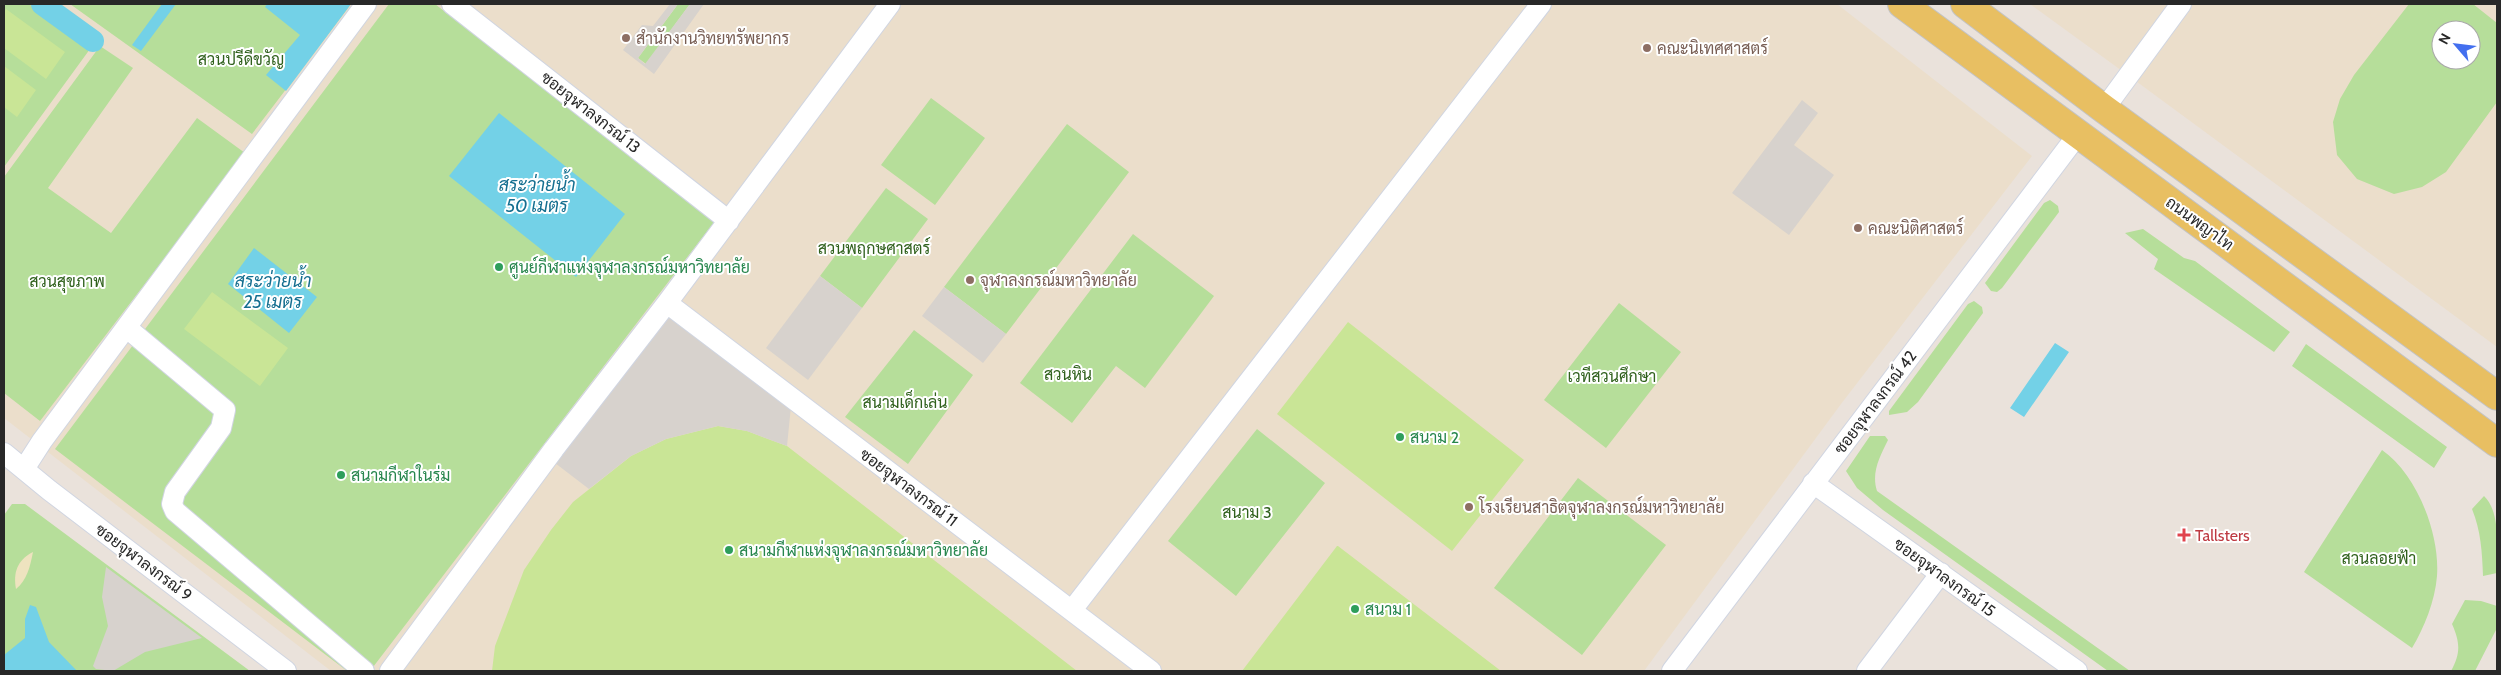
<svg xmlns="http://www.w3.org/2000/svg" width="2501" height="675" font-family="Cabin,Sarabun,sans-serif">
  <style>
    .education { fill: #ebdecb; fill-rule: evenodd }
    .green { fill: #b6de9a; fill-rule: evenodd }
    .sand { fill: #eee3bf }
    .pitch { fill: #c9e596 }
    .plaza { fill: #d7d2cd }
    .water { fill: #73d1e7 }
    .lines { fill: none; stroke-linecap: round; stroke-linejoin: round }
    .canal { stroke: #73d1e7; stroke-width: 22 }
    .minor-casing { stroke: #d0d5e1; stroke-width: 22 }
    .primary-casing { stroke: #c3c3c3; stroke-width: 30 }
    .minor { stroke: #fff; stroke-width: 20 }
    .primary { stroke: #e8bf62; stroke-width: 28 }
    .education-dot { fill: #8d6e63; stroke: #fff; stroke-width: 2 }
    .leisure-dot { fill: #2e9e5b; stroke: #fff; stroke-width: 2 }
    .health-dot { fill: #e0444e; stroke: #fff; stroke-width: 2 }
    .labels { text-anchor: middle; stroke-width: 4; stroke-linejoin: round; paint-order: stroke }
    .education-label { font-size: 16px; fill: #785e54; stroke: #fff; text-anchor: start }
    .park-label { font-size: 16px; fill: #30611d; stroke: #fff }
    .street-label { font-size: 16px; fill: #282828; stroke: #fff }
    .leisure-label { font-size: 16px; fill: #27864d; stroke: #fff; text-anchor: start }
    .health-label { font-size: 16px; fill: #be3a42; stroke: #fff; text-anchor: start }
    .water-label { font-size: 18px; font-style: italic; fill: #156f90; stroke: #fff }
  </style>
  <rect width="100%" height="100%" fill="#eae2db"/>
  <!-- education -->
  <path class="education" d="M4 4H1837L2032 156 1841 404 1644 671H331L4 418Z
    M2030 4H2497V347L2129 76ZM2441 30H2471V60H2441Z"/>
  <!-- green -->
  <path class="green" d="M4 4H29L90 49 4 167Z
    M70 4H351L252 134Z
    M389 4H435L715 221 370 671H347L55 449Z
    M678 4H690L646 64 638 58Z
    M2409 4H2473L2497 23V102L2446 172 2422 187 2394 194 2357 179 2337 155 2333 122 2340 99 2354 75ZM2441 30H2471V60H2441Z
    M100 46 133 68 48 188 111 233 197 118 245 153 40 421 4 393V177Z
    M931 98 985 138 935 205 881 165Z
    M1067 124 1129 172 1006 334 944 287Z
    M886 188 928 219 862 308 820 276Z
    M2050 200 2058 206 2059 212 2002 288 1997 292 1991 291 1985 283 2044 203Z
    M2143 229 2184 258 2195 261 2290 332 2274 352 2154 269 2158 259 2125 233Z
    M1133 234 1214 296 1145 388 1116 366 1072 423 1020 383Z
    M1974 301 1982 307 1983 313 1918 402 1907 412 1889 415V411L1968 304Z
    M1619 303 1681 352 1606 448 1544 400Z
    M914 330 973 375 908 464 845 417Z
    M2306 344 2447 447 2434 468 2292 366Z
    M1257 429 1325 483 1236 596 1168 541Z
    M1870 436H1885L1888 440C1880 456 1871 473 1877 491L2130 671H2108L1883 510 1857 488 1846 471Z
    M2382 450C2417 474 2440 534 2437 576 2435 601 2424 628 2412 648L2304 572Z
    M1578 478 1666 545 1582 655 1494 588Z
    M2484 496C2501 512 2497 550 2497 573L2483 576C2482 552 2481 531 2472 509Z
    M12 504H25L250 671H4V515Z
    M2465 600 2481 601 2497 606V628L2475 671H2451C2461 653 2460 642 2452 624Z"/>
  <!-- sand -->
  <path class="sand" d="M33 552C30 567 27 580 16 589 13 573 17 560 33 552Z"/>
  <!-- pitch -->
  <path class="pitch" d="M6 9 65 52 46 79 4 48V12Z
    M4 66 36 90 17 117 4 107Z
    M212 292 288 348 260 386 184 329Z
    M1348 322 1524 460 1452 551 1277 414Z
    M718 426 747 431 787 446 1077 671H492L495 646 524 570 551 530 573 502 631 456 666 439Z
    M1337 546H1338L1501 671H1242Z"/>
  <!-- plaza -->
  <path class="plaza" d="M670 4H678L638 58 645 64 690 4H704L654 74 623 50 642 25 653 26Z
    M1802 100 1818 113 1794 145 1834 175 1789 235 1732 193Z
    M820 276 862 308 808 380 766 348Z
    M944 287 1006 334 983 363 922 316Z
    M668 316 791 406 787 446 747 431 718 426 666 439 631 456 589 489 555 463Z
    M106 567 202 638 145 652 113 671 96 669 93 666 108 626 102 597Z"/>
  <!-- water -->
  <path class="water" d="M162 4H176L141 51 132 45Z
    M267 4H351L286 91 266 75 300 35 265 7Z
    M499 113 625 214 576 277 449 176Z
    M254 248 317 297 289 333 228 284Z
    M2055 343 2069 352 2024 417 2010 408Z
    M30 605 36 607 49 642 77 671H4V655L25 638V619Z"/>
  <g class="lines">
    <!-- canal -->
    <path class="canal" d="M42 4 93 41"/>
    <!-- minor casing -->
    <g class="minor-casing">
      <path id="minor" d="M452 4 729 221
        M2104 109 2181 4
        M667 303 1151 671
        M127 328 225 410 221 428 175 492 172 504 175 511 364 671
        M4 453 49 490 286 671
        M24 469 42 441 366 4
        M1813 483 2077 671
        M1072 610 1541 4
        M390 671 554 449 667 303 890 4
        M1672 671 2079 133
        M1867 671 1941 573"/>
    </g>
    <!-- primary casing -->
    <g class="primary-casing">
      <path id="primary" d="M1902 4 2497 443
        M1965 4 2104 109 2497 396"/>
    </g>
    <!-- minor -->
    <use href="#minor" class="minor"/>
    <!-- primary -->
    <use href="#primary" class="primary"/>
  </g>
  <!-- markers -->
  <g class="education-dot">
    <circle cx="626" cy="38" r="5"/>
    <circle cx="1647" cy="48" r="5"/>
    <circle cx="1858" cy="228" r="5"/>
    <circle cx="970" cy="280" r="5"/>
    <circle cx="1469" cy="507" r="5"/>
  </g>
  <g class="leisure-dot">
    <circle cx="499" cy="267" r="5"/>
    <circle cx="1400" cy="437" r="5"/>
    <circle cx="341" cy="475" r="5"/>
    <circle cx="729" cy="550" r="5"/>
    <circle cx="1355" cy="609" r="5"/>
  </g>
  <path class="health-dot" d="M2181.5 527.5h5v5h5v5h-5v5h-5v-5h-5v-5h5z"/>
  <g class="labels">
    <!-- education labels -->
    <g class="education-label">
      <text x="636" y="44">สำนักงานวิทยทรัพยากร</text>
      <text x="1657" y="54">คณะนิเทศศาสตร์</text>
      <text x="1868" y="234">คณะนิติศาสตร์</text>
      <text x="980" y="286">จุฬาลงกรณ์มหาวิทยาลัย</text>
      <text x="1479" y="513">โรงเรียนสาธิตจุฬาลงกรณ์มหาวิทยาลัย</text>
    </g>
    <!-- park labels -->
    <g class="park-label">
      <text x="241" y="65">สวนปรีดีขวัญ</text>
      <text x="874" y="254">สวนพฤกษศาสตร์</text>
      <text x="67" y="287">สวนสุขภาพ</text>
      <text x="1068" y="380">สวนหิน</text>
      <text x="1612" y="382">เวทีสวนศึกษา</text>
      <text x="905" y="408">สนามเด็กเล่น</text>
      <text x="1247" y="518">สนาม 3</text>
      <text x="2379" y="564">สวนลอยฟ้า</text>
    </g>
    <!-- street labels -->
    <g class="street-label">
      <text transform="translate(591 112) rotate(38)" y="6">ซอยจุฬาลงกรณ์ 13</text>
      <text transform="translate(2200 223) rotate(36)" y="6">ถนนพญาไท</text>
      <text transform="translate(1875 402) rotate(-53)" y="6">ซอยจุฬาลงกรณ์ 42</text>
      <text transform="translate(909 487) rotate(37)" y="6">ซอยจุฬาลงกรณ์ 11</text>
      <text transform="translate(144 562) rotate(37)" y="6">ซอยจุฬาลงกรณ์ 9</text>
      <text transform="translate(1945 577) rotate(36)" y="6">ซอยจุฬาลงกรณ์ 15</text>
    </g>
    <!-- leisure labels -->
    <g class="leisure-label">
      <text x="509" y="273">ศูนย์กีฬาแห่งจุฬาลงกรณ์มหาวิทยาลัย</text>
      <text x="1410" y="443">สนาม 2</text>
      <text x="351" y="481">สนามกีฬาในร่ม</text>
      <text x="739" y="556">สนามกีฬาแห่งจุฬาลงกรณ์มหาวิทยาลัย</text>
      <text x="1365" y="615">สนาม 1</text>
    </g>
    <!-- health labels -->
    <g class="health-label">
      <text x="2195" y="541">Tallsters</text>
    </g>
    <!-- water labels -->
    <g class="water-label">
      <text x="537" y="191">สระว่ายน้ำ<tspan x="537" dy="21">50 เมตร</tspan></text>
      <text x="273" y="287">สระว่ายน้ำ<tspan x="273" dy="21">25 เมตร</tspan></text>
    </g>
  </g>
  <!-- border -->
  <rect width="2501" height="675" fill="none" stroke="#282828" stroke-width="10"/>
  <!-- north arrow -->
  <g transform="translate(2456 45) rotate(298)"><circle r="24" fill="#ffffff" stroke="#a9a9a9"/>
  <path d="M0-4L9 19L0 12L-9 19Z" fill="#436fef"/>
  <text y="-8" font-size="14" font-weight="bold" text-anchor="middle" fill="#282828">N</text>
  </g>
</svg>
